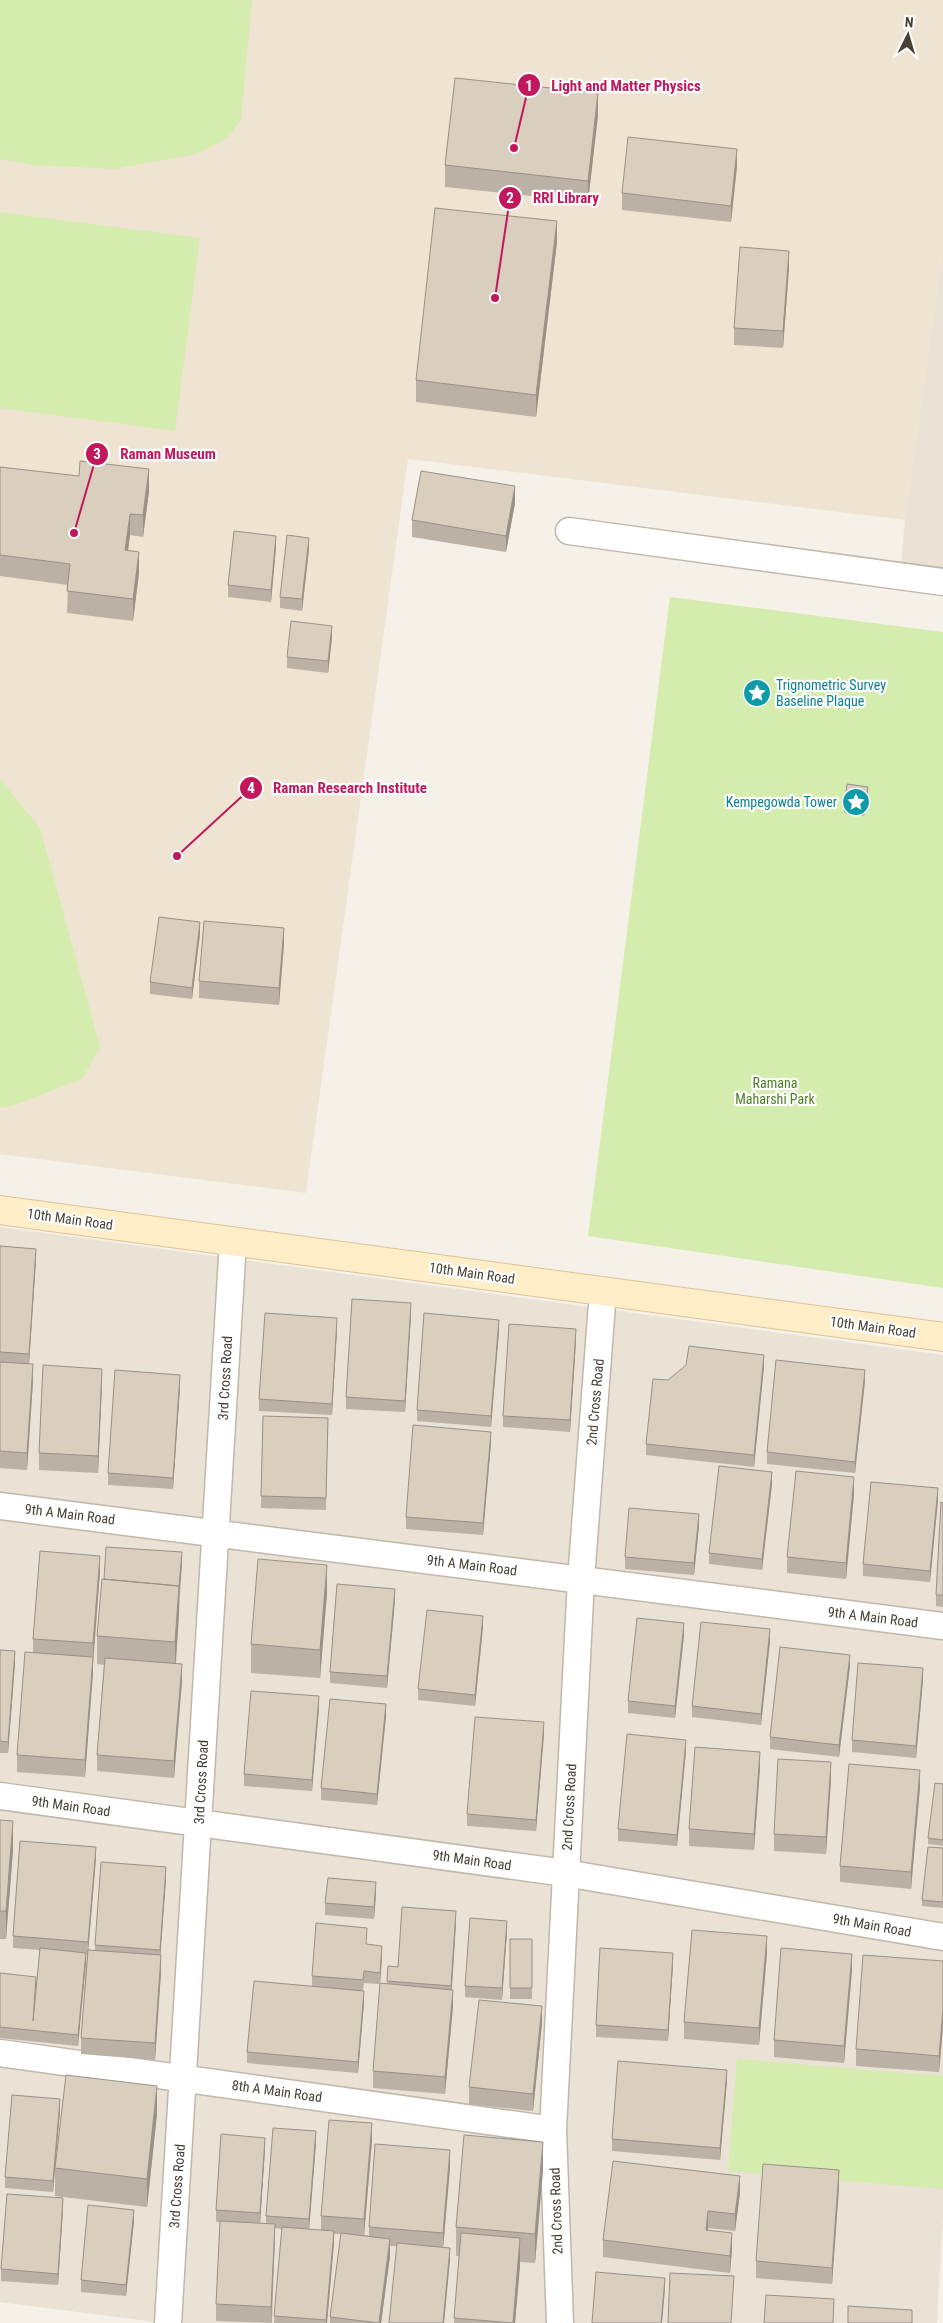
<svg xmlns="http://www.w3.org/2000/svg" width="943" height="2323" font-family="'Roboto Condensed',sans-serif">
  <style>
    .residential { fill: #e9e2d5 }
    .education { fill: #efe4d1 }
    .green { fill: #d4ecae }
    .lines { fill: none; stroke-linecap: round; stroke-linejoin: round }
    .street-casing { stroke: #c1b7a9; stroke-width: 29 }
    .secondary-casing { stroke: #dbc496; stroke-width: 30 }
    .street { stroke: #fff; stroke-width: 26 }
    .secondary { stroke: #ffeec8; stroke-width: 28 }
    .wall { fill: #bbb1a4 }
    .shaded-wall { fill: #999086 }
    .building { fill: #dacebf; stroke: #999086 }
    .labels { text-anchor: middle; stroke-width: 4.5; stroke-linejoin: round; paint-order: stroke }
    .culture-label { font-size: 14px; fill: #0d838f; stroke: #fff; text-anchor: start }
    .park-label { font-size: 14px; fill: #4d7f24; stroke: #fff }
    .street-label { font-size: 14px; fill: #494036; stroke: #fff }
    .leader { fill: none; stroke: #c2185b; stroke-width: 2 }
    .callout-dot { fill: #c2185b; stroke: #fff; stroke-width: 2 }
    .mark-label { font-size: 15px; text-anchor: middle; font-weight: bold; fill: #fff }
    .callout-label { font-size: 15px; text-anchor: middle; font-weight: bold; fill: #c2185b; stroke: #fff; stroke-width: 4.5; stroke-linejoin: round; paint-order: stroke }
  </style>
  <rect width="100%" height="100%" fill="#f5f0e8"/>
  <!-- residential -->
  <path class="residential" d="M943 248V569L901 563 905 520Z
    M0 1227 943 1355V2217L937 2323H163L0 2302Z"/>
  <!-- education -->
  <path class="education" d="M0 0H943V248L905 520 408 459 306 1193 0 1154Z"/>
  <!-- green -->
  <path class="green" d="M0 0H252L241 119 229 137 197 154 115 169 32 165 0 159Z
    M0 212 200 238 175 431 0 408Z
    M670 597 943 632V1288L588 1236Z
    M0 779 40 828 100 1047 82 1079 12 1106 0 1108Z
    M737 2059 943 2076V2189L728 2171Z"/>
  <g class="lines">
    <!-- street casing -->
    <g class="street-casing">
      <path id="street" d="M569 531 943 582
        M0 1506 943 1626
        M0 1796 565 1873 943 1937
        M0 2053 553 2130
        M168 2323 233 1241
        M560 2323 553 2130 581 1579 603 1291"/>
    </g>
    <!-- secondary casing -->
    <g class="secondary-casing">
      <path id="secondary" d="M0 1210 943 1337"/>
    </g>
    <!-- street -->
    <use href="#street" class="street"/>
    <!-- secondary -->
    <use href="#secondary" class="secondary"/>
  </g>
  <!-- wall -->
  <path class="wall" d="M598 115 588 202 445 187V165Z
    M737 166 731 222 622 210V193Z
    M557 242 536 417 416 402V380Z
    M789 268 783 348 734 345V328Z
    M0 467 149 491 143 537 130 535 128 551 139 573 133 621 67 613 68 585 0 576Z
    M515 503 506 552 412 537V520Z
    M276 547 271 602 228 597V585Z
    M309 549 302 611 280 608V597Z
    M332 637 328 673 287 668V657Z
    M868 793 864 816 844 813V808Z
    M200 934 192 999 150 994V982Z
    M284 944 279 1005 199 998V981Z
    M0 1246 36 1260 29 1364 33 1381 27 1470 0 1468Z
    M411 1314 405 1412 346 1409V1397Z
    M337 1329 332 1415 259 1411V1399Z
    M499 1331 491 1427 417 1421V1410Z
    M576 1341 570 1432 503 1427V1416Z
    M764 1366 754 1467 646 1455V1444Z
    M865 1381 855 1473 767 1464V1452Z
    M102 1385 98 1473 39 1470V1453Z
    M180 1387 173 1489 108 1485V1473Z
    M263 1416 328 1418 326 1510 261 1508Z
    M491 1443 483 1535 406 1529V1517Z
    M772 1484 762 1570 709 1564V1553Z
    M854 1494 846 1579 787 1573V1557Z
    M938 1500 930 1582 863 1576V1564Z
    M943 1503V1607L936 1606V1595Z
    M699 1526 694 1575 625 1569V1557Z
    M182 1564 176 1663 182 1681 174 1778 97 1771V1755L104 1665 97 1664V1636L104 1579Z
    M100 1572 85 1777 17 1772V1755L33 1652V1639Z
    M327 1593 320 1678 251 1673V1644Z
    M395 1600 387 1688 330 1683V1672Z
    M483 1627 475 1706 418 1700V1689Z
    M684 1635 675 1718 628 1713V1701Z
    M770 1641 761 1725 692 1717V1706Z
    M0 1650 15 1663 8 1753H0Z
    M850 1666 839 1757 770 1749V1737Z
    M923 1680 916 1758 852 1752V1740Z
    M319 1708 312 1791 244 1786V1774Z
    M386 1716 377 1805 321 1800V1788Z
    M544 1734 536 1831 467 1826V1814Z
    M686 1751 677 1846 618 1841V1829Z
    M760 1768 754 1850 689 1846V1829Z
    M831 1779 826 1854 774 1851V1834Z
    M943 1784V1846L928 1844V1838Z
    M920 1787 911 1889 840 1882V1866Z
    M0 1820 13 1850 6 1939H0Z
    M943 1848V1908L922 1906V1900Z
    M96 1858 88 1950H95V1945L166 1879 160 1955 161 1972 155 2060 81 2054V2038L87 1954H86L78 2046 0 2038V1973L36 1988 40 1950 13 1948V1936Z
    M376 1894 374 1919 325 1915V1903Z
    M456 1923 452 1990 453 2006 445 2094 373 2088V2071L387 1984 388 1966 398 1967Z
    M507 1932 502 2000 465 1997V1986Z
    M510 1939H532V1999H510Z
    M367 1944 382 1957 380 1984 364 1983 363 1991 364 2003 358 2073 247 2063V2052L312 1987V1976Z
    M767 1953 759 2045 684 2039V2022Z
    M943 1961V2026L939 2072 856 2066V2049Z
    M673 1964 668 2041 596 2037V2025Z
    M852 1970 844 2063 774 2057V2040Z
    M542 2023 533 2111 469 2104V2087Z
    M727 2081 720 2160 612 2151V2139Z
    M60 2111 55 2164 157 2114 147 2207 55 2196V2169L53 2192 5 2188V2177Z
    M372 2140 364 2235 369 2236V2227L450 2167 443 2247 450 2259 444 2323H389L397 2246H390V2256L381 2323H330V2317L341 2234H334V2243L327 2323H274L282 2229 275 2228 272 2323 216 2321V2304L220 2222H216V2210L265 2149 260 2223H266V2216L316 2143 309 2229 321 2230V2216Z
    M543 2170 535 2263 520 2262 515 2323H454L459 2256H456V2227Z
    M839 2187 832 2284 756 2278V2261Z
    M740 2193 735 2231 708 2228V2230L732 2249 730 2273 603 2257V2240Z
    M63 2209 58 2285 1 2281V2269Z
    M134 2221 126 2296 81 2292V2280Z"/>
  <!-- shaded-wall -->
  <path class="shaded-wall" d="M598 93V115L588 202V181Z
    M737 149V166L731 222V206Z
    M557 221V242L536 417V395Z
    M789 251V268L783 348V331Z
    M149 469V491L143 537V515Z
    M515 486V503L506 552V536Z
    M130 514V535L125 572V550Z
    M276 536V547L271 602V590Z
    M309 538V549L302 611V599Z
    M139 552V573L133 621V599Z
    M332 626V637L328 673V661Z
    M868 787V793L864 816V810Z
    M200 922V934L192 999V988Z
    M284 928V944L279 1005V988Z
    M36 1249V1260L29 1365V1354Z
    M411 1303V1314L405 1412V1401Z
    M337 1318V1329L332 1415V1404Z
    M499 1320V1331L491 1427V1416Z
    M576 1329V1341L570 1432V1420Z
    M764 1355V1366L754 1467V1455Z
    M33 1364V1381L27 1470V1453Z
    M102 1369V1385L98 1473V1456Z
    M865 1370V1381L855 1473V1462Z
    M180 1375V1387L173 1489V1478Z
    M491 1432V1443L483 1535V1523Z
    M772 1472V1484L762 1570V1559Z
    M854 1477V1494L846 1579V1563Z
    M938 1488V1500L930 1582V1571Z
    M699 1514V1526L694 1575V1563Z
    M182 1552V1564L179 1596V1614L175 1671V1642Z
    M100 1556V1572L93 1660V1643Z
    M327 1565V1593L320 1678V1650Z
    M395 1589V1600L387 1688V1676Z
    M483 1616V1627L475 1706V1695Z
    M684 1623V1635L675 1718V1706Z
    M770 1629V1641L761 1725V1714Z
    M15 1651V1663L8 1753V1742Z
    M850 1655V1666L839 1757V1745Z
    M93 1657V1674L85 1777V1760Z
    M182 1664V1681L174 1778V1761Z
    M923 1668V1680L916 1758V1746Z
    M319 1696V1708L312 1791V1780Z
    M386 1704V1716L377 1805V1794Z
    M544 1722V1734L536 1831V1820Z
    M686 1740V1751L677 1846V1835Z
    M760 1752V1768L754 1850V1834Z
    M831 1762V1779L826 1854V1837Z
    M920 1770V1787L911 1889V1872Z
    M13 1821V1850L6 1939V1911Z
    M96 1847V1858L88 1954V1942Z
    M166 1867V1879L160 1962V1950Z
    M376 1882V1894L374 1919V1907Z
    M456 1911V1923L451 1997V1986Z
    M507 1921V1932L502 2000V1988Z
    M767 1936V1953L759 2045V2028Z
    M382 1946V1957L380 1984V1973Z
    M86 1953V1964L78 2046V2035Z
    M673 1953V1964L668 2041V2030Z
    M852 1954V1970L844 2063V2046Z
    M161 1955V1972L155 2060V2043Z
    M453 1990V2006L445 2094V2077Z
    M364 1991V2003L358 2073V2062Z
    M542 2006V2023L533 2111V2094Z
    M943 2010V2026L939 2072V2056Z
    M727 2070V2081L720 2160V2148Z
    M157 2086V2114L147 2207V2179Z
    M60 2099V2111L53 2192V2181Z
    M372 2123V2140L364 2236V2219Z
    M316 2131V2143L309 2231V2219Z
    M265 2138V2149L260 2225V2213Z
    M543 2142V2170L535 2263V2234Z
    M450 2150V2167L443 2250V2233Z
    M839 2170V2187L832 2284V2268Z
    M740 2176V2193L735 2231V2214Z
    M63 2198V2209L58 2285V2274Z
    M134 2210V2221L126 2296V2285Z
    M708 2211V2228L706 2247V2230Z
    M275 2224V2241L271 2323V2307Z
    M334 2231V2243L327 2323H326Z
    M732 2233V2249L730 2273V2256Z
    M520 2238V2266L515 2323H513Z
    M390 2239V2256L381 2323H379Z
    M450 2248V2259L444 2323H443Z
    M665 2278V2289L662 2323H661Z"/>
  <!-- building -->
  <path class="building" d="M455 78 598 93 588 181 445 165Z
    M628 137 737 149 731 206 622 193Z
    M435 208 557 221 536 395 416 380Z
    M740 247 789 251 783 331 734 328Z
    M80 461 149 469 143 515 130 514 125 550 139 552 133 599 67 591 70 564 0 555V467L79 476Z
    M421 471 515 486 506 536 412 520Z
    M234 531 276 536 271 590 228 585Z
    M287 535 309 538 302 599 280 597Z
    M291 621 332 626 328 661 287 657Z
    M847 784 868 787 864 810 844 808Z
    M159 917 200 922 192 988 150 982Z
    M204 921 284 928 279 988 199 981Z
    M0 1246 36 1249 29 1354 0 1352Z
    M352 1299 411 1303 405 1401 346 1397Z
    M265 1313 337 1318 332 1404 259 1399Z
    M424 1313 499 1320 491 1416 417 1410Z
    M509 1324 576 1329 570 1420 503 1416Z
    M689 1346 764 1355 754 1455 646 1444 653 1379 668 1380 686 1365Z
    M776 1360 865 1370 855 1462 767 1452Z
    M0 1362 33 1364 27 1453 0 1451Z
    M43 1365 102 1369 98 1456 39 1453Z
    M115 1370 180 1375 173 1478 108 1473Z
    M263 1416 328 1418 326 1498 261 1496Z
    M413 1425 491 1432 483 1523 406 1517Z
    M719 1466 772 1472 762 1559 709 1553Z
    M796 1471 854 1477 846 1563 787 1557Z
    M871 1482 938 1488 930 1571 863 1564Z
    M941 1502 943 1503V1595H936Z
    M629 1508 699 1514 694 1563 625 1557Z
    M106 1547 182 1552 179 1586 104 1579Z
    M40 1551 100 1556 93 1643 33 1639Z
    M258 1559 327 1565 320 1650 251 1644Z
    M102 1579 179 1586 175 1642 97 1636Z
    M337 1584 395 1589 387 1676 330 1672Z
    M427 1610 483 1616 475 1695 418 1689Z
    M637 1618 684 1623 675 1706 628 1701Z
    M701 1622 770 1629 761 1714 692 1706Z
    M780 1647 850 1655 839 1745 770 1737Z
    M0 1650 15 1651 8 1742 0 1741Z
    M25 1652 93 1657 85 1760 17 1755Z
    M105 1658 182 1664 174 1761 97 1755Z
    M858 1663 923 1668 916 1746 852 1740Z
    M251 1691 319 1696 312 1780 244 1774Z
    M330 1699 386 1704 377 1794 321 1788Z
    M475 1717 544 1722 536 1820 467 1814Z
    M627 1734 686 1740 677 1835 618 1829Z
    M695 1747 760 1752 754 1834 689 1829Z
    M778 1759 831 1762 826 1837 774 1834Z
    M849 1764 920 1770 911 1872 840 1866Z
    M935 1783 943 1784V1840L928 1838Z
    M0 1820 13 1821 6 1911H0Z
    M20 1841 96 1847 88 1942 13 1936Z
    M928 1847 943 1848V1902L922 1900Z
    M101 1862 166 1867 160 1950 95 1945Z
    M328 1878 376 1882 374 1907 325 1903Z
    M402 1907 456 1911 451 1986 387 1981 388 1966 398 1967Z
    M470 1918 507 1921 502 1988 465 1986Z
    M316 1923 367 1928 366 1944 382 1946 380 1973 364 1971 363 1980 312 1976Z
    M692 1930 767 1936 759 2028 684 2022Z
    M510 1939H532V1988H510Z
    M40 1948 86 1953 78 2035 0 2027V1973L36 1977 33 2021Z
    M600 1948 673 1953 668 2030 596 2025Z
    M781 1948 852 1954 844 2046 774 2040Z
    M88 1950 161 1955 155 2043 81 2038Z
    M863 1955 943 1961V2010L939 2056 856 2049Z
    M254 1981 364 1991 358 2062 247 2052Z
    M380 1983 453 1990 445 2077 373 2071Z
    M479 2000 542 2006 533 2094 469 2087Z
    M618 2061 727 2070 720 2148 612 2139Z
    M66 2075 157 2086 147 2179 55 2168Z
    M12 2095 60 2099 53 2181 5 2177Z
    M329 2120 372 2123 364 2219 321 2216Z
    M273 2128 316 2131 309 2219 266 2216Z
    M221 2134 265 2138 260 2213 216 2210Z
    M464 2135 543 2142 535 2234 456 2227Z
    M375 2144 450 2150 443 2233 369 2227Z
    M613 2161 740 2176 735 2214 708 2211 706 2230 732 2233 730 2256 603 2240Z
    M763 2164 839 2170 832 2268 756 2261Z
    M7 2194 63 2198 58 2274 1 2269Z
    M88 2205 134 2210 126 2285 81 2280Z
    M220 2221 275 2224 271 2307 216 2304Z
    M282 2227 334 2231 326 2320 274 2316Z
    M341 2233 390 2239 379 2323 330 2317Z
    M461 2233 520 2238 513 2323 454 2318Z
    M397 2243 450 2248 443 2323H389Z
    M596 2272 665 2278 661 2323H592Z
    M670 2273 734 2276 731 2323H668Z
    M766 2295 834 2299 833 2323H764Z
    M848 2306 912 2310V2323H848Z"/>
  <!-- icons -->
  <defs>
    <g id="sight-disc" transform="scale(1.4375)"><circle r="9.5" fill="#0f9aa8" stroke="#fff"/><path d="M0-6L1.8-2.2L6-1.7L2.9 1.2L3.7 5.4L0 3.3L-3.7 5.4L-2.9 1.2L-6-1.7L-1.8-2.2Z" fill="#fff"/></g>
  </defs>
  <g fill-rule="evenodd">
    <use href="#sight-disc" x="757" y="693"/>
    <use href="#sight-disc" x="856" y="802"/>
  </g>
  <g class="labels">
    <!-- culture labels -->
    <g class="culture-label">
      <text x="776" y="690">Trignometric Survey<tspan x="776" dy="16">Baseline Plaque</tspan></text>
      <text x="837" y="807" text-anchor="end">Kempegowda Tower</text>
    </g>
    <!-- park labels -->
    <g class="park-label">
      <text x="775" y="1088">Ramana<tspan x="775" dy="16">Maharshi Park</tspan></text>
    </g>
    <!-- street labels -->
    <g class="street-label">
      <text transform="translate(70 1219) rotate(8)" y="5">10th Main Road</text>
      <text transform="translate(472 1273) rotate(8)" y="5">10th Main Road</text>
      <text transform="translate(873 1327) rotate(8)" y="5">10th Main Road</text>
      <text transform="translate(225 1378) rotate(-87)" y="5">3rd Cross Road</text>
      <text transform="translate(595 1402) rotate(-85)" y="5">2nd Cross Road</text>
      <text transform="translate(70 1514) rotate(7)" y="5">9th A Main Road</text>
      <text transform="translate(472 1565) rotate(7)" y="5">9th A Main Road</text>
      <text transform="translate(873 1617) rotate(7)" y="5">9th A Main Road</text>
      <text transform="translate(201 1782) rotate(-87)" y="5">3rd Cross Road</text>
      <text transform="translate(71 1806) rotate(8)" y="5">9th Main Road</text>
      <text transform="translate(569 1807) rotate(-87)" y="5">2nd Cross Road</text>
      <text transform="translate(472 1860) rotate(8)" y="5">9th Main Road</text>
      <text transform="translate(872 1925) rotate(10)" y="5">9th Main Road</text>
      <text transform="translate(277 2091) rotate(8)" y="5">8th A Main Road</text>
      <text transform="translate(177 2186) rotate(-86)" y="5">3rd Cross Road</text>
      <text transform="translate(556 2211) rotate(-92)" y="5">2nd Cross Road</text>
    </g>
  </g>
  <!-- callouts -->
  <path class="leader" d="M514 148L529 85M495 298L510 198M74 533L97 454M177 856L251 788"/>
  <g class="callout-dot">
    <circle cx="514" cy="148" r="5"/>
    <circle cx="495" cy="298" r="5"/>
    <circle cx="74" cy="533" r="5"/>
    <circle cx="177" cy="856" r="5"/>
    <circle cx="529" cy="85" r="12"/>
    <circle cx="510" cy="198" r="12"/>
    <circle cx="97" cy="454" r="12"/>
    <circle cx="251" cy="788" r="12"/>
  </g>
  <g class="mark-label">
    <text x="529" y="91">1</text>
    <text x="510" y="203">2</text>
    <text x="97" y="459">3</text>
    <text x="251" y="793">4</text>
  </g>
  <g class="callout-label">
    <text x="626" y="91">Light and Matter Physics</text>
    <text x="566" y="203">RRI Library</text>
    <text x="168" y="459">Raman Museum</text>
    <text x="350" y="793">Raman Research Institute</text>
  </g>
  <!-- north arrow -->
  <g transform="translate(908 35) rotate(5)" stroke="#ffffff" stroke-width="4" paint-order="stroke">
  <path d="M0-4L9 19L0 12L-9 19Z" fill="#494036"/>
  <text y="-8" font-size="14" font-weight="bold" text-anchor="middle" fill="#494036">N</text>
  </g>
</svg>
